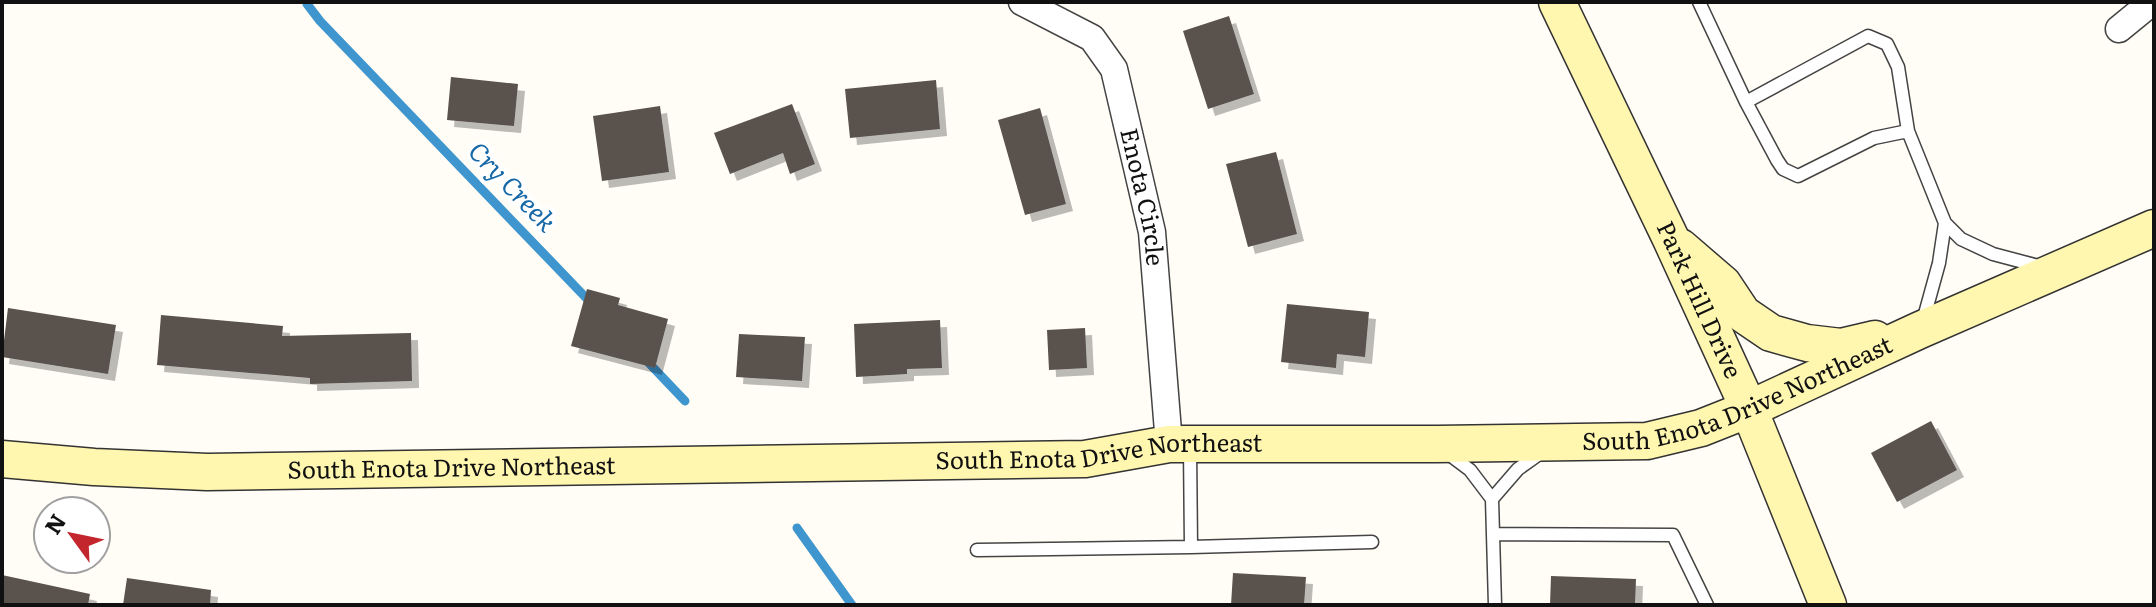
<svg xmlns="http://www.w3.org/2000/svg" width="2156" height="607" font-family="Literata,serif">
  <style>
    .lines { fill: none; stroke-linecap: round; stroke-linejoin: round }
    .stream { stroke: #3f96cf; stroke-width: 9 }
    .building { fill: #5a524d; filter: url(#shadow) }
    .lane-casing { stroke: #444; stroke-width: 15 }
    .street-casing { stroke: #444; stroke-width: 29 }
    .secondary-casing { stroke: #333; stroke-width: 39 }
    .lane { stroke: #fff; stroke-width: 12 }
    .street { stroke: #fff; stroke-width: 26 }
    .secondary { stroke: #fff6b0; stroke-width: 36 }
    .labels { text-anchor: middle; stroke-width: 8; stroke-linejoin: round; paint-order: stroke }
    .street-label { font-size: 24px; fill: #111; stroke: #fff }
    .water-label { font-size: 26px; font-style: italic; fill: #1768a6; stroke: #fff }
  </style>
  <defs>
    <filter id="shadow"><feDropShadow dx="7" dy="7" stdDeviation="0" flood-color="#0004"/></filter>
  </defs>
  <rect width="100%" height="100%" fill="#fffdf5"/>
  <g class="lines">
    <!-- stream -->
    <path class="stream" d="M307 4 320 21 591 303
      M646 360 685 401
      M797 528 852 605"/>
  </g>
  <!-- building -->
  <path class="building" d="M1229 16 1254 94 1208 109 1183 31Z
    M451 77 518 84 514 126 447 120Z
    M936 80 940 129 850 138 845 89Z
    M792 104 815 164 790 174 783 153 730 174 714 133Z
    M660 106 669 172 602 181 593 116Z
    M1040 108 1066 204 1025 215 998 120Z
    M1276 152 1297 234 1248 247 1226 164Z
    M587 289 620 298 618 305 668 319 655 368 571 346Z
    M1287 304 1369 312 1365 357 1337 354 1336 368 1281 362Z
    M8 308 116 325 108 374 2 357Z
    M161 315 283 326 282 336 411 333 412 381 310 384V378L157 365Z
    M940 320 942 368 907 369V374L856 377 854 324Z
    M1085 328 1087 368 1049 370 1047 330Z
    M739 334 805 337 802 381 736 377Z
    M1931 421 1957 470 1897 502 1871 453Z
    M1233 573 1306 577 1304 605H1231Z
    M2 575 90 594 88 605H2Z
    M1551 576 1636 579 1635 605H1550Z
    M127 578 211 590 210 605H123Z"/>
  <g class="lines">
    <!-- lane casing -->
    <g class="lane-casing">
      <path id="lane" d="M1699 2 1746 102 1777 160 1783 169 1798 176 1874 138 1908 131
        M1746 102 1868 36 1887 44 1898 67 1908 131 1945 223 1961 239 1993 254 2042 267
        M1923 321 1939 263 1945 223
        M1446 452 1470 470 1492 499 1495 605
        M1492 499 1518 469 1542 452
        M1493 534 1673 535 1707 605
        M1191 547 1372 542
        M977 550 1191 547 1190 447"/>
    </g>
    <!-- street casing -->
    <g class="street-casing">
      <g id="street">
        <path id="s1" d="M1022 2 1092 38 1114 69 1152 232 1169 444"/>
        <path d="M2119 29 2152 2"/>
      </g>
    </g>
    <!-- secondary casing -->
    <g class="secondary-casing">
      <g id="secondary">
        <path id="s2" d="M1557 2 1671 239 1749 409 1828 605"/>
        <path d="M1680 247 1723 284 1743 314 1771 333 1807 343 1841 347 1875 339"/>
        <path id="s3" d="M2 459 94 467 207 472 1085 459 1169 444H1437L1647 441 1701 428 1749 409 1920 330 2154 228"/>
      </g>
    </g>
    <!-- lane -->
    <use href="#lane" class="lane"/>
    <!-- street -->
    <use href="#street" class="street"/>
    <!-- secondary -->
    <use href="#secondary" class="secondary"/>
  </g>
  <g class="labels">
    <!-- street labels -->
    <g class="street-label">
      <text dy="8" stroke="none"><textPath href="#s1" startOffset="248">Enota Circle</textPath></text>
      <text dy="8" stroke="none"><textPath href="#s2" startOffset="330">Park Hill Drive</textPath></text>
      <text dy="8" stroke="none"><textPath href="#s3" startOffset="1746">South Enota Drive Northeast</textPath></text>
      <text dy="8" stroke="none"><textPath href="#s3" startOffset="1098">South Enota Drive Northeast</textPath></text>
      <text dy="8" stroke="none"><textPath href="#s3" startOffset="450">South Enota Drive Northeast</textPath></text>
    </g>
    <!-- water labels -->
    <g class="water-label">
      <text transform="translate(512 187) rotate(46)" y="9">Cry Creek</text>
    </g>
  </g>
  <!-- border -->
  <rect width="2156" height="607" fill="none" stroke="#111111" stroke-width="8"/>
  <!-- north arrow -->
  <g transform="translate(72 535) rotate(303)"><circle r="38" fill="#ffffff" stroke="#a0a0a0" stroke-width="2"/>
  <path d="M0-6L14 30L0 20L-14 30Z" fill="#c4262e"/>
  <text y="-12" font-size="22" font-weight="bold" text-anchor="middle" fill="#111111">N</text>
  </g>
</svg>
